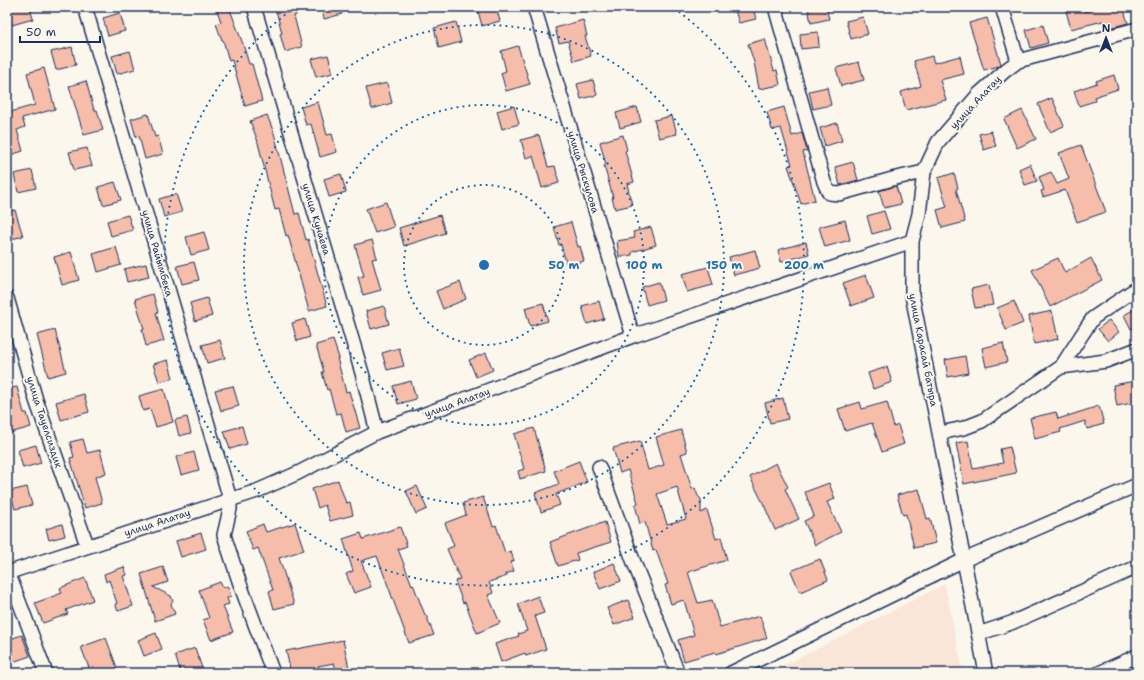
<svg xmlns="http://www.w3.org/2000/svg" width="1144" height="680" font-family="'Shantell Sans',sans-serif">
  <style>
    .built { fill: #f9e6d8 }
    .building { fill: #f5bdaa; stroke: #1b2f5e; fill-rule: evenodd }
    .lines { fill: none; stroke-linecap: round; stroke-linejoin: round }
    .minor-casing { stroke: #1b2f5e; stroke-width: 16 }
    .minor { stroke: #fbf7ec; stroke-width: 13 }
    .ring { fill: none; stroke: #1f6fb2; stroke-width: 2; stroke-dasharray: 2 4 }
    .labels { text-anchor: middle; stroke-width: 4; stroke-linejoin: round; paint-order: stroke }
    .street-label { font-size: 10px; fill: #1b2f5e; stroke: #fbf7ec }
    .centre { fill: #1f6fb2; stroke: #fbf7ec; stroke-width: 2 }
    .ring-label { font-size: 12px; text-anchor: middle; font-weight: bold; fill: #1f6fb2; stroke: #fbf7ec; stroke-width: 4; stroke-linejoin: round; paint-order: stroke }
  </style>
  <rect width="100%" height="100%" fill="#fbf7ec"/>
  <filter id="ink" filterUnits="userSpaceOnUse"><feTurbulence type="fractalNoise" baseFrequency=".025" numOctaves="2"/><feDisplacementMap in="SourceGraphic" scale="8" xChannelSelector="R" yChannelSelector="G"/><feConvolveMatrix kernelMatrix="1 2 1 2 8 2 1 2 1" color-interpolation-filters="sRGB"/></filter>
  <g filter="url(#ink)">
    <!-- built -->
    <path class="built" d="M945 584 963 673H769Z"/>
    <!-- building -->
    <path class="building" d="M7 7H30L33 19 12 25Z
      M216 7H229L243 44 249 64H252L262 101 245 106 232 60 229 61 223 40H222L216 24 221 22Z
      M275 7H294L296 15 294 16 302 47 285 52 280 34 282 33Z
      M321 7H339L342 14 324 19Z
      M477 7H496L500 21 482 26Z
      M734 7H753L756 19 739 23Z
      M808 7H826L829 19 811 23Z
      M1082 7H1084L1085 12 1101 7H1123L1128 23 1105 29 1103 21 1071 29 1066 11Z
      M120 13 125 31 108 36 103 18Z
      M863 17 868 34 851 39 846 21Z
      M987 18 1001 64 999 66 984 70 969 23Z
      M583 20 587 36H585L591 56 574 61 568 41 559 43 555 28Z
      M456 22 461 42 439 48 434 28Z
      M1043 25 1048 43 1031 48 1026 30Z
      M818 32 819 47 801 49 800 34Z
      M765 39 774 71 777 70 780 85 759 89 754 62 748 44Z
      M518 46 530 84 506 91 501 73 506 71 501 51Z
      M72 47 76 65 56 70 51 52Z
      M130 51 135 69 117 74 112 56Z
      M328 55 333 73 316 77 311 59Z
      M932 56 934 63 960 56 964 74 940 80 946 100 906 110 901 92 921 86 914 61Z
      M859 62 864 80 841 86 836 68Z
      M44 68 55 109 22 118 25 127 17 130 23 151 7 156V113L35 105 27 73Z
      M1114 75 1118 89 1094 97 1095 101 1079 106 1074 91 1097 83 1096 81Z
      M593 80 597 95 581 99 577 84Z
      M86 81 94 110H97L103 130 84 135 69 86Z
      M387 83 392 103 372 109 366 88Z
      M827 87 831 105 813 109 809 91Z
      M1052 98 1064 126 1050 132 1038 104Z
      M318 102 327 135 332 134 337 152 320 157 311 124 306 125 301 107Z
      M514 106 519 124 502 129 497 111Z
      M637 107 641 122 620 128 616 113Z
      M784 107 792 136 802 133 807 151 803 152 815 200 801 204 788 166 792 165 781 128 772 130 767 112Z
      M1022 110 1036 139 1017 148 1004 119Z
      M148 114 155 137 158 136 163 154 145 159 139 136 136 137 131 119Z
      M267 115 274 133 295 214 299 213 306 240 308 239 327 306 309 311 288 235 286 236 279 209 275 210 257 139 250 121Z
      M672 116 677 134 659 138 654 120Z
      M837 123 842 141 825 146 820 128Z
      M991 131 996 146 984 150 979 134Z
      M539 135 548 167 555 166 559 183 542 188 533 156 526 158 521 140Z
      M623 135 627 150 625 151 634 182 627 184 632 205 615 209 612 198 613 197 604 166 606 165 600 142Z
      M1081 145 1106 212 1077 222 1065 190 1043 197 1041 191 1044 190 1039 177 1051 172 1057 184 1069 179 1059 153Z
      M87 148 92 166 74 170 69 152Z
      M853 162 858 180 840 185 835 167Z
      M1030 164 1037 181 1025 185 1019 169Z
      M32 170 36 188 18 192 14 174Z
      M954 173 958 188 956 189 965 222 942 228 937 210 947 207 938 178Z
      M341 174 346 192 329 197 324 179Z
      M115 182 121 200 103 205 98 187Z
      M896 186 901 204 884 208 879 191Z
      M176 194 182 212 164 217 159 199Z
      M386 202 394 227 375 233 366 209Z
      M15 210 23 236 12 239 7 223V212Z
      M884 211 890 229 872 234 867 216Z
      M128 215 133 230 111 236 107 221Z
      M440 215 445 233 404 246 399 228Z
      M845 220 850 240 825 247 819 227Z
      M571 222 578 247 580 246 584 261 567 266 561 245H559L554 227Z
      M651 227 656 245 632 252V255L619 257 617 241 635 238 633 232Z
      M204 232 209 250 191 255 186 237Z
      M372 240 377 258 372 259 381 290 363 295 358 277 364 276 355 245Z
      M806 242 809 254 781 262 778 250Z
      M116 247 121 265 98 272 93 254Z
      M755 250 760 268 734 275 729 257Z
      M71 252 79 280 62 285 54 257Z
      M1058 258 1065 273 1091 258 1102 280 1050 307 1032 270Z
      M194 262 199 280 182 284 177 266Z
      M146 264 149 277 127 282 124 269Z
      M708 267 713 285 687 292 682 274Z
      M866 275 874 298 851 306 843 283Z
      M460 282 466 299 443 309 436 291Z
      M659 282 664 300 647 305 642 287Z
      M989 285 993 305 975 308 971 289Z
      M153 294 158 312 156 313 164 341 146 346 142 329H144L135 299Z
      M207 298 212 316 195 321 190 303Z
      M599 301 604 319 587 324 582 306Z
      M1014 301 1023 323 1006 330 997 308Z
      M543 303 548 321 530 326 525 308Z
      M384 306 389 324 371 329 366 311Z
      M1137 308V326L1131 329 1124 315Z
      M1052 311 1058 339 1034 344 1029 316Z
      M305 319 310 337 297 341 292 323Z
      M1109 320 1119 332 1108 341 1098 329Z
      M55 330 66 372 48 377 37 335Z
      M220 340 225 358 207 363 202 345Z
      M333 340 339 358H337L346 392 349 391 360 428 346 432 341 413 336 414 329 389 327 390 322 372H324L316 345Z
      M1003 343 1007 362 986 367 982 348Z
      M399 348 404 366 387 370 382 353Z
      M486 353 493 370 476 377 469 360Z
      M965 356 968 373 948 377 945 360Z
      M168 360 173 378 159 382 153 364Z
      M887 367 892 382 873 389 868 373Z
      M411 381 416 399 398 404 393 386Z
      M1135 381 1137 390V402L1117 406 1113 385Z
      M233 386 239 406 221 411 215 390Z
      M17 387 24 413H27L31 427 10 433 7 423V389Z
      M164 389 173 422 156 427 150 409 143 411 139 396Z
      M84 394 89 412 61 420 56 402Z
      M783 398 788 419 770 423 765 403Z
      M860 402 862 409 887 402 894 427 898 425 904 444 882 452 872 423 845 431 838 409Z
      M1099 406 1104 424 1087 429 1085 421 1060 429 1061 432 1035 439 1030 418 1056 412 1058 419Z
      M187 417 191 433 179 436 175 420Z
      M242 426 247 444 230 449 224 431Z
      M534 428 546 471 520 479 518 471 524 469 514 434Z
      M681 430 687 452 681 454 692 489 695 488 698 496 701 499V513L707 510 716 539 721 537 727 560 688 572 698 603 712 600 720 627 760 616 767 638 716 654 715 652 684 661 678 640 694 635 684 600 671 604 665 585 668 584 656 550 653 551 645 522 640 524 635 505 638 503 628 470 620 473 613 448 640 441 648 470 664 465 656 437ZM677 487 686 519 667 524 657 494Z
      M83 439 87 453 100 450 106 473 95 477 102 503 85 508 70 458 74 457 70 442Z
      M968 441 973 469 1003 463 1000 449 1010 447 1016 473 964 484 956 443Z
      M36 445 41 463 23 468 18 450Z
      M194 452 199 470 181 475 176 457Z
      M579 461 587 482 556 494 560 505 541 512 535 493 559 484 554 471Z
      M776 463 788 487 785 489 799 519 775 530 764 505 750 477Z
      M338 480 346 503 350 502 353 515 330 521 325 505 318 508 312 489Z
      M829 483 835 499 827 502 841 532 815 545 804 521 814 516 805 492Z
      M417 486 427 509 416 514 406 491Z
      M27 487 32 505 15 509 10 491Z
      M919 489 927 519 930 518 936 543 914 548 906 514 903 515 897 495Z
      M483 497 493 526 496 525 505 553 511 551 514 561 511 562 514 571 506 574 507 576 489 582 493 593 488 595 500 623 477 633 465 602 463 603 455 581 460 579 447 549 454 546 445 523 466 515 463 503Z
      M605 522 611 542 576 553 578 560 558 566 550 542Z
      M295 523 304 550 279 558 294 604 274 609 269 591 273 590 258 548 253 550 246 531 263 524 266 532Z
      M62 524 65 536 49 540 46 529Z
      M400 527 407 546 398 549 412 585 413 584 425 615H426L434 635 409 643 377 556 361 561 371 587 354 593 346 574 353 571 343 539 361 533 363 539Z
      M201 533 206 549 181 557 176 541Z
      M820 559 828 580 800 592 791 571Z
      M614 563 621 581 600 589 593 572Z
      M124 567 127 575 123 576 133 606 118 611 115 604 117 603 109 580 106 582 104 574Z
      M163 567 168 582 153 587 171 596 173 601 171 604 175 614 155 621 141 574Z
      M85 578 93 600 66 610 68 614 43 623 35 603 62 593 60 588Z
      M220 582 223 588 228 586 231 596 227 598 229 604 223 606 233 632 211 640 203 620 209 618 199 590Z
      M538 596 544 613 535 616 546 649 526 656 525 653 501 662 495 644 519 636 518 634 527 631 518 604Z
      M628 600 635 617 614 625 607 608Z
      M156 633 162 649 144 656 138 640Z
      M22 635 30 656 7 664V640Z
      M106 638 119 673H91L81 647Z
      M343 640 350 673H337L334 663 318 666 319 669 302 673H291L286 651Z
      M195 648 202 668 186 673H181L175 655Z"/>
    <g class="lines">
      <!-- minor casing -->
      <g class="minor-casing">
        <path id="minor" d="M85 7 230 499V509L224 535 240 584 273 673
          M254 7 362 373 377 432
          M534 7 633 336
          M775 7 824 182 829 193 839 194 896 178 924 172
          M1002 7 1018 61
          M7 298 36 400 87 545
          M1061 367 1081 336 1093 318 1137 288
          M940 433 964 428 982 421 1061 367 1106 361 1137 349
          M599 467 633 560 678 673
          M8 572 46 673
          M7 573 257 491 298 473 377 432 633 336 912 241
          M978 634 1011 623 1137 567
          M731 673 964 560 1137 485
          M986 673 912 295V241L919 214 924 172 938 142 979 94 1006 70 1018 61 1137 29
          M1099 673 1137 656"/>
      </g>
      <!-- minor -->
      <use href="#minor" class="minor"/>
    </g>
  </g>
  <!-- distance rings -->
  <g class="ring">
    <circle cx="484" cy="265" r="80"/>
    <circle cx="484" cy="265" r="160"/>
    <circle cx="484" cy="265" r="240"/>
    <path d="M674 8A320 320 0 1 1 294 8"/>
  </g>
  <g class="labels">
    <!-- street labels -->
    <g class="street-label">
      <text transform="translate(975 102) rotate(-47)" y="4">улица Алатау</text>
      <text transform="translate(584 172) rotate(73)" y="4">улица Рыскулова</text>
      <text transform="translate(317 219) rotate(73)" y="4">улица Кунаева</text>
      <text transform="translate(158 253) rotate(74)" y="4">улица Райымбека</text>
      <text transform="translate(924 350) rotate(79)" y="4">улица Карасай батыра</text>
      <text transform="translate(457 402) rotate(-20)" y="4">улица Алатау</text>
      <text transform="translate(45 422) rotate(72)" y="4">улица Тауелсиздик</text>
      <text transform="translate(157 522) rotate(-18)" y="4">улица Алатау</text>
    </g>
  </g>
  <circle cx="484" cy="265" r="6" class="centre"/>
  <g class="ring-label">
    <text x="564" y="269">50 m</text>
    <text x="644" y="269">100 m</text>
    <text x="724" y="269">150 m</text>
    <text x="804" y="269">200 m</text>
  </g>
  <!-- margin -->
  <rect width="1144" height="680" fill="none" stroke="#fbf7ec" stroke-width="24"/>
  <rect x="12" y="12" width="1120" height="656" fill="none" stroke="#1b2f5e" stroke-width="1.5" filter="url(#ink)"/>
  <!-- north arrow -->
  <g transform="translate(1106 38)" stroke="#fbf7ec" stroke-width="3" paint-order="stroke">
  <path d="M0-3L7 15L0 10L-7 15Z" fill="#1b2f5e"/>
  <text y="-6" font-size="11" font-weight="bold" text-anchor="middle" fill="#1b2f5e">N</text>
  </g>
  <!-- scale -->
  <path d="M20 36v6h80v-6" fill="none" stroke="#1b2f5e" stroke-width="2"/>
  <text x="26" y="36" font-size="12" fill="#1b2f5e" stroke="#fbf7ec" stroke-width="3" paint-order="stroke">50 m</text>
</svg>
